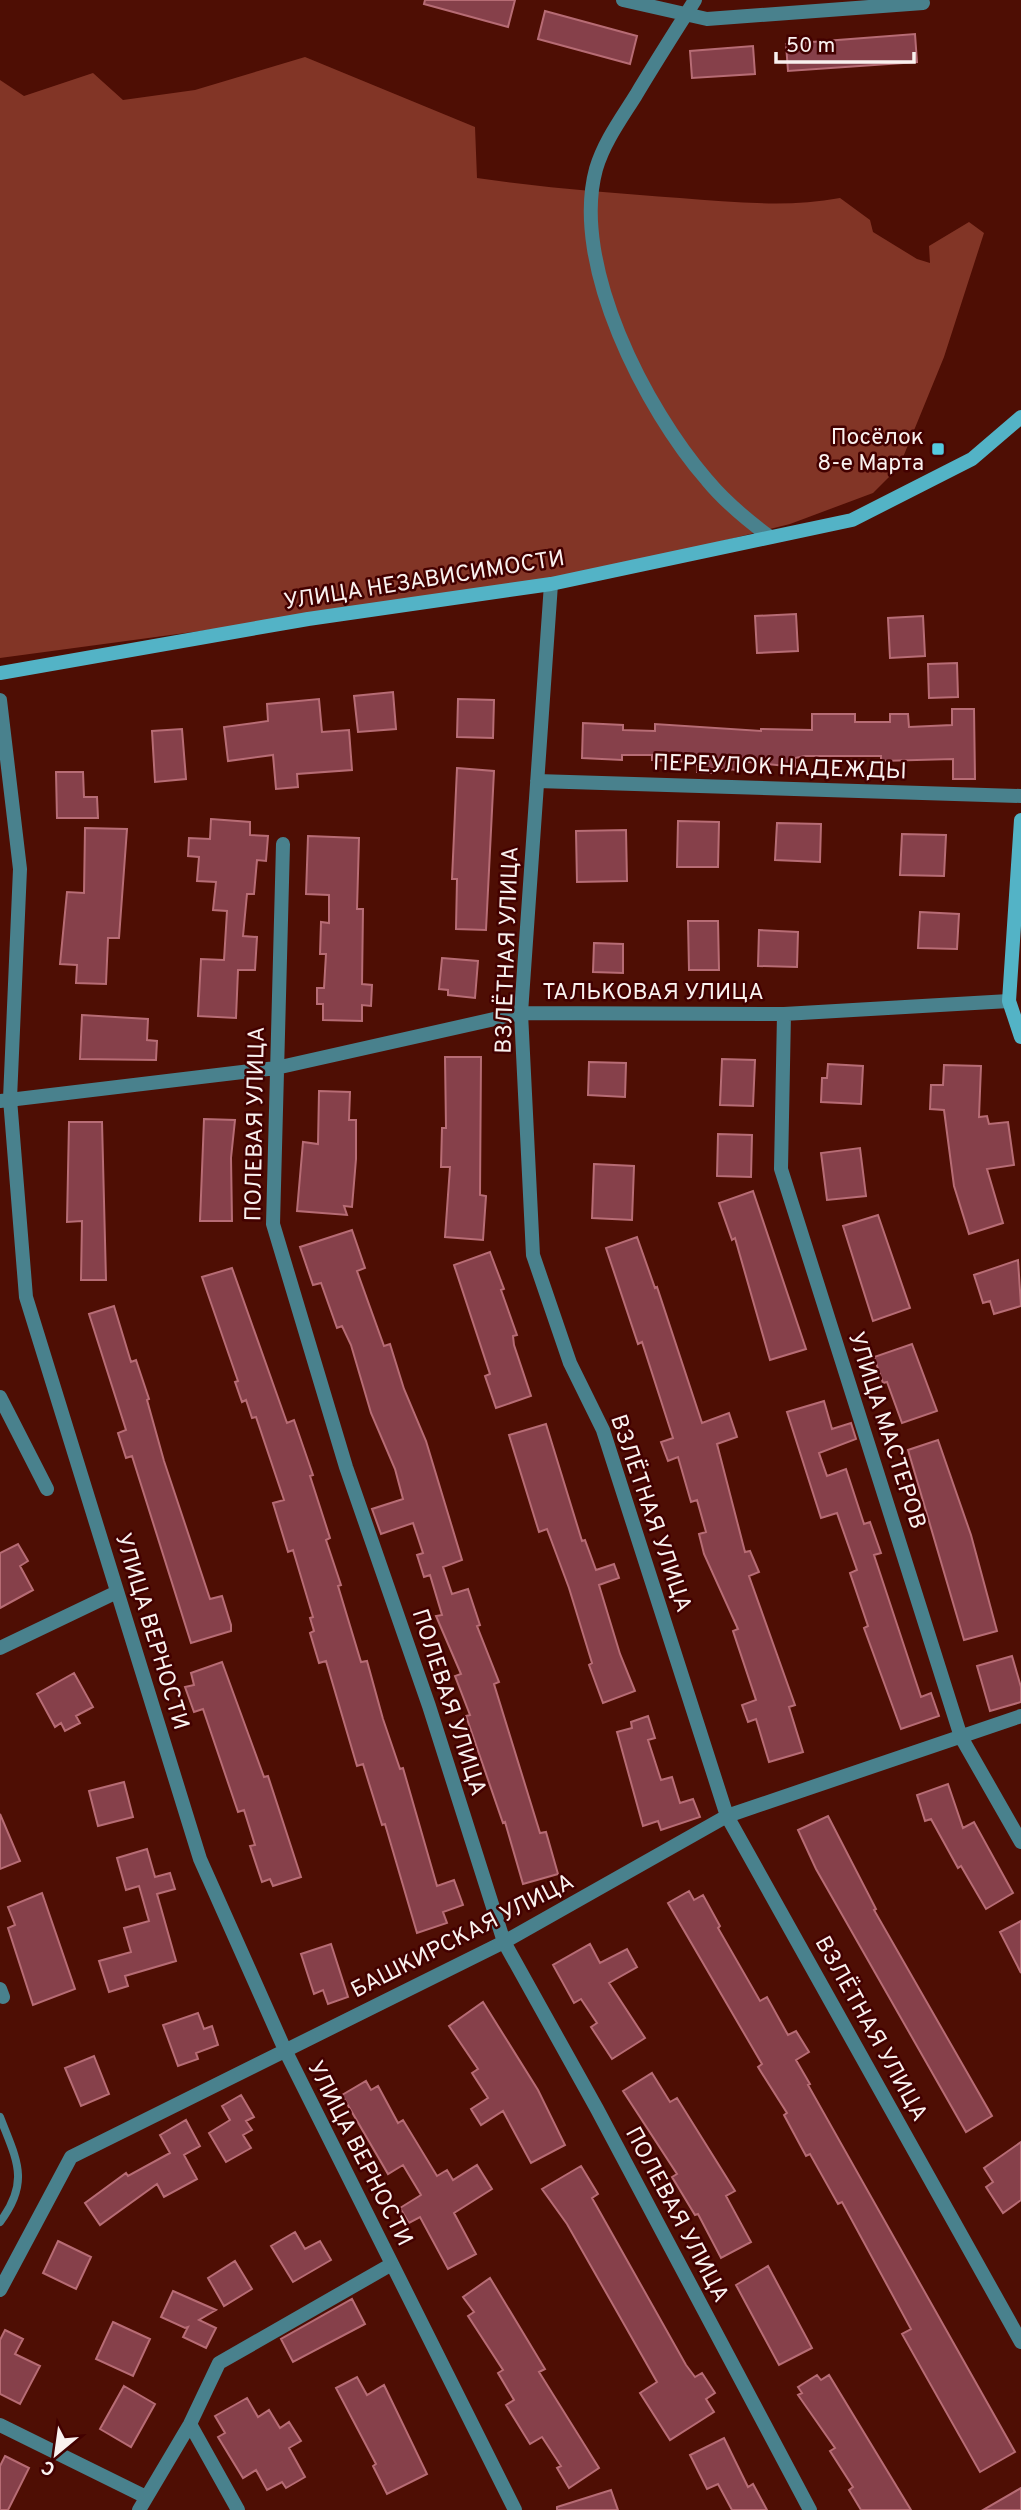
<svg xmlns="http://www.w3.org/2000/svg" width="1021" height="2510" font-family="Overpass,sans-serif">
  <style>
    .green { fill: #823526 }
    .building { fill: #86404a; stroke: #b76c75; stroke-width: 2 }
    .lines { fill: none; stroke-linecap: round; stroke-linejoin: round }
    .lane { stroke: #49818d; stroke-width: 8 }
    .street { stroke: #49818d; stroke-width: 14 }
    .secondary { stroke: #53b3c6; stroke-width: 14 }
    .poi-dot { fill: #55cae0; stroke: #420100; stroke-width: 2.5 }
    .labels { text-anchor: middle; stroke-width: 5; stroke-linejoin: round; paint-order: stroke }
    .poi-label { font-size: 23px; fill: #f9f1ef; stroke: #420100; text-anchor: end }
    .street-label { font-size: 23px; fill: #f9f1ef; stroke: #420100 }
  </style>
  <rect width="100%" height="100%" fill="#4e0e04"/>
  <!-- green -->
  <path class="green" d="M305 57 475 127 477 178C545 188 612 193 680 198 734 202 787 208 840 198L870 220 873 232 917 259 930 263 929 246 969 222 984 233 944 357 899 467 873 493 790 524 551 584 0 658V80L24 96 93 73 123 100 195 90Z"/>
  <!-- building -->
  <path class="building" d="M425 0H515L508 27 424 4Z
    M545 11 637 36 630 64 538 39Z
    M915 34 917 62 788 71 786 44Z
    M753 46 755 74 692 78 690 51Z
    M796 614 798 651 757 653 755 616Z
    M923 616 925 656 890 658 888 618Z
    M957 663 958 697 929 698 928 664Z
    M393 692 396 729 358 732 354 696Z
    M319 699 322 732 349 730 352 770 297 774 298 787 276 789 273 755 228 761 224 727 268 721 267 704Z
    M458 699 494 700 493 738 457 737Z
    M952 709H974L975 779H953V759L881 761V756H805L795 758V767L738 761 737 770 713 768 712 773 697 772V762L652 760V755H622V760L582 758 583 723 623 725V730L655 731V724L761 731V729L812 730V714H855V722H890V714H908L909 727 952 725Z
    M182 729 186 779 155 782 152 731Z
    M457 768 494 771 486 930 456 929 457 879H452Z
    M56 772H83L84 797H97L98 818H57Z
    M211 819 250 822V835L268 836 266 861 257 860 254 894H247L243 936 257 937 255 970H238L236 1018 198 1016 201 959 224 960 227 911 213 910 216 882 197 881 199 857 188 856 189 838 210 839Z
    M678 821 719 822 718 867H677Z
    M777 823 821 824 820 862 775 860Z
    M85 828 127 829 119 938H108L106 984 76 983 77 965 60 964 67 892 84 893Z
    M626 830 627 881 577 882 576 831Z
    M902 834 946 835 944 876 900 875Z
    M308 836 359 838 357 909H363L362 984 372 985 371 1006 362 1005V1021L323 1020V1004H317V988H324L326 954H320L321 922 329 923V895L306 894Z
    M920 912 959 914 957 949 918 948Z
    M688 921H718L719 970H689Z
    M759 930 798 932 797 967 758 966Z
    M594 943 623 944V973L593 972Z
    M442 958 478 961 475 998 448 995V990L439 989Z
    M82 1015 148 1019 147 1040 157 1041 156 1060 80 1059Z
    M445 1057H481L480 1195 486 1196 483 1240 445 1237 450 1167H441L442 1128H446Z
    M722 1059 755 1060 753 1106 720 1105Z
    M589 1062 626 1063 625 1097 588 1095Z
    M828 1064 863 1066 861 1104 821 1102 822 1078H827Z
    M944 1065 981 1066 979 1117 987 1116 989 1124 1008 1122 1014 1165 987 1169 1003 1223 969 1234 954 1186 944 1110 930 1109 931 1085H943Z
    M319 1091 350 1092 349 1120H356V1159L352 1207 344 1206 347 1215 297 1211 303 1142 318 1144Z
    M204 1119 235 1120 231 1158 232 1221H200Z
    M69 1122H102L106 1280H81L82 1221 67 1222Z
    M718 1134 752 1135 751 1177 717 1176Z
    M860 1148 866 1196 827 1200 821 1153Z
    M594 1164 634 1166 632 1220 592 1218Z
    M753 1191 806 1349 770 1360 735 1238 732 1240 719 1203Z
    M878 1215 910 1308 873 1321 843 1226Z
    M352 1230 365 1268 357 1271 384 1346 390 1344 404 1389 426 1441 462 1560 443 1567 452 1594 468 1589 480 1625 477 1626 499 1682 494 1684 540 1833 546 1832 558 1874 523 1884 505 1822 503 1823 466 1716 470 1715 455 1676 461 1674 436 1616 442 1615 430 1575 424 1577 417 1555 423 1553 413 1523 381 1534 372 1509 403 1499 395 1469 371 1413 351 1345 342 1326 337 1328 321 1283 313 1285 300 1247Z
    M637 1237 655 1288 657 1287 702 1423 729 1413 737 1437 717 1444 745 1552 750 1551 759 1572 749 1576 795 1705 789 1707 803 1752 769 1762 756 1719 748 1722 742 1705 756 1700 733 1631 738 1629 704 1554 699 1534 706 1532 697 1500 691 1502 678 1457 668 1461 661 1442 673 1438 642 1342 638 1344 606 1248Z
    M490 1252 504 1289 501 1290 517 1335 513 1336 514 1345 531 1396 496 1408 485 1376 490 1374 454 1265Z
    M1018 1260 1021 1306 994 1314 990 1301 983 1303 974 1275Z
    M232 1268 287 1423 294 1420 313 1475 310 1476 330 1538 326 1540 341 1585 338 1586 361 1662 367 1661 383 1719 400 1769 403 1768 437 1886 454 1880 463 1905 443 1912 447 1923 417 1933 385 1824 382 1825 363 1764 357 1766 326 1661 319 1663 310 1633 314 1631 310 1618 313 1617 293 1550 288 1552 273 1503 284 1500 256 1417 252 1418 246 1400 242 1402 235 1382 238 1381 202 1277Z
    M114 1306 131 1362 136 1360 149 1399 147 1400 164 1461 210 1599 222 1596 231 1625V1631L191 1643 132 1456 126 1458 118 1433 126 1430 89 1314Z
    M912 1344 937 1411 902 1423 887 1382 883 1383 874 1357Z
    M824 1401 832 1429 851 1423 856 1439 819 1453 827 1476 846 1469 864 1524 870 1522 881 1553 874 1555 921 1697 931 1693 939 1716 901 1729 864 1628 868 1626 850 1573 857 1570 837 1513 821 1518 787 1412Z
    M546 1424 582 1541 585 1540 596 1570 614 1564 619 1578 599 1585 620 1654 635 1691 603 1703 589 1665 592 1663 569 1588 547 1529 539 1532 509 1435Z
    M938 1440 971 1535 997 1631 964 1640 908 1450Z
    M18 1544 28 1561 20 1566 33 1590 0 1608V1553Z
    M1012 1656 1021 1687V1702L990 1711 977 1666Z
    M222 1662 264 1777 268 1776 301 1877 273 1886 270 1879 262 1882 250 1846 255 1845 244 1810 238 1812 203 1709 194 1712 185 1687 194 1685 191 1673Z
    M74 1673 93 1707 76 1716 80 1723 65 1731 61 1723 55 1727 37 1694Z
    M648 1716 655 1738 648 1740 661 1780 672 1777 680 1803 693 1799 700 1817 661 1830 658 1821 643 1826 617 1732 632 1728 631 1722Z
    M124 1782 133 1817 98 1826 89 1791Z
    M948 1784 963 1828 974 1822 1013 1893 986 1909 961 1866 958 1868 931 1819 925 1821 917 1795Z
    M0 1814 20 1861 0 1869Z
    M828 1816 876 1909 874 1910 992 2116 966 2132 816 1869 798 1830Z
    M147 1849 155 1877 170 1873 175 1889 157 1894 176 1961 125 1976 128 1986 109 1992 99 1961 131 1952 124 1928 149 1921 139 1886 126 1890 117 1858Z
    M689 1891 694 1900 703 1895 720 1926 718 1928 760 2001 767 1997 788 2035 796 2031 809 2052 796 2060 810 2084 808 2085 1015 2452 980 2472 902 2334 911 2329 842 2202 838 2204 810 2154 806 2156 784 2115 787 2113 758 2067 762 2064 668 1903Z
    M42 1893 75 1989 33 2005 8 1928 15 1925 8 1907Z
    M1021 1921V1973L1000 1932Z
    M331 1944 348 1997 328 2004 323 1990 314 1994 301 1954Z
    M590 1944 600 1963 627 1949 637 1967 609 1983 645 2038 612 2059 591 2027 597 2023 581 1999 574 2003 553 1965Z
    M483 2002 538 2090 565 2145 531 2163 503 2111 481 2125 471 2109 488 2098 472 2073 478 2069 449 2026Z
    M198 2013 204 2029 212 2026 218 2045 196 2053 198 2059 178 2066 163 2025Z
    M94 2056 109 2094 81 2106 65 2068Z
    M652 2073 670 2102 677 2098 735 2191 726 2196 751 2242 721 2258 698 2214 695 2215 672 2177 677 2174 623 2091Z
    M366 2081 371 2090 378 2086 398 2123 403 2120 437 2176 447 2170 453 2180 477 2165 492 2189 454 2213 476 2254 448 2269 420 2217 409 2223 400 2208 421 2195 403 2165 388 2174 342 2095Z
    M241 2095 254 2117 246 2121 252 2130 243 2135 251 2148 226 2162 209 2133 230 2120 222 2106Z
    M186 2120 200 2146 184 2155 197 2179 164 2197 157 2184 100 2225 85 2203 126 2173 128 2176 170 2153 160 2135Z
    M1021 2142V2200L1003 2213 986 2187 993 2182 984 2168Z
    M581 2166 598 2194 592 2198 686 2365 695 2377 702 2373 715 2393 706 2399 714 2412 670 2440 640 2393 657 2382 567 2224 542 2189Z
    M295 2232 305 2249 320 2241 331 2260 293 2282 271 2246Z
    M58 2241 91 2257 76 2289 43 2273Z
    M235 2261 252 2289 224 2306 208 2278Z
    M768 2266 812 2348 779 2365 736 2285Z
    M490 2278 545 2369 539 2372 599 2468 569 2488 557 2468 561 2466 542 2437 530 2444 506 2405 514 2400 498 2373 503 2370 468 2316 474 2312 463 2297Z
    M173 2291 216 2310 199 2320 216 2328 206 2348 183 2337 188 2327 185 2328 161 2317Z
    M352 2299 365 2324 293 2362 281 2339Z
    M113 2322 150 2339 133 2376 96 2359Z
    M5 2330 23 2339 15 2354 40 2366 20 2404 0 2394V2340Z
    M817 2375 821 2380 829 2375 911 2510H861L849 2490 853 2487 830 2451 835 2448 798 2395 802 2393 798 2387Z
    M357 2377 367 2395 384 2385 427 2474 387 2494 373 2466 376 2464 336 2388Z
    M124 2386 155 2404 131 2447 100 2429Z
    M247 2398 258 2417 269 2410 280 2428 289 2422 301 2441 289 2448 305 2477 286 2488 282 2482 267 2490 256 2470 243 2478 218 2437 225 2433 215 2416Z
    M724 2438 748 2487 753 2484 767 2510H732L718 2484 707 2489 690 2455Z
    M5 2456 29 2468 8 2510H0V2466Z
    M1021 2488V2510H983Z
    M611 2490 618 2510H557V2507Z"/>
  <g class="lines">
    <!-- lane -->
    <path class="lane" d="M0 2117C16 2159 31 2181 0 2222"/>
    <!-- street -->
    <path class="street" d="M623 0 707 19 923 3
      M695 0C675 32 655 63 636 95 621 119 604 142 596 169 570 264 646 410 707 480 725 502 747 520 770 537
      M551 584 521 1013 533 1255 570 1363 603 1430 727 1816 1021 2342
      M0 700 20 869 10 1099 26 1297 200 1859 285 2050 515 2510
      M537 781 1021 796
      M283 844 273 1224 346 1467 429 1706 504 1942 597 2109 810 2510
      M784 1014 781 1169 961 1737 1021 1842
      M0 1101 276 1068 521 1013 784 1014 1009 1001
      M0 1397 47 1489
      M0 1648 117 1592
      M0 1989 3 1997
      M0 2290 71 2157 504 1942 727 1816 1021 1716
      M190 2424 238 2510
      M0 2425 146 2497
      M139 2510 190 2424 219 2363 392 2264"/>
    <!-- secondary -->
    <path class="secondary" d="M0 673 308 619 551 584 852 520 972 459 1021 417
      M1021 820 1009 1001 1021 1037"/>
  </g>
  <!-- markers -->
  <rect class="poi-dot" x="931" y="442" width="14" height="14" rx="3.5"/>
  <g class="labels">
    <!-- poi labels -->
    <g class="poi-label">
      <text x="924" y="444">Посёлок<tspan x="924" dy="26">8-е Марта</tspan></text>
    </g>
    <!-- street labels -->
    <g class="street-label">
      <text transform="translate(424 579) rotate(-9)" y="8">УЛИЦА НЕЗАВИСИМОСТИ</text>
      <text transform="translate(780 766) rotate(2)" y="8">ПЕРЕУЛОК НАДЕЖДЫ</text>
      <text transform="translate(506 950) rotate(-88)" y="8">ВЗЛЁТНАЯ УЛИЦА</text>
      <text x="653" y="999">ТАЛЬКОВАЯ УЛИЦА</text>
      <text transform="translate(254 1124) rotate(-89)" y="8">ПОЛЕВАЯ УЛИЦА</text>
      <text transform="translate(888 1430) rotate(72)" y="8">УЛИЦА МАСТЕРОВ</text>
      <text transform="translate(652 1513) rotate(71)" y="8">ВЗЛЁТНАЯ УЛИЦА</text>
      <text transform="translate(153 1631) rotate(73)" y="8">УЛИЦА ВЕРНОСТИ</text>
      <text transform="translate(450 1702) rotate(72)" y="8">ПОЛЕВАЯ УЛИЦА</text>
      <text transform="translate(462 1935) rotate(-27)" y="8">БАШКИРСКАЯ УЛИЦА</text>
      <text transform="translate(872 2028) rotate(61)" y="8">ВЗЛЁТНАЯ УЛИЦА</text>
      <text transform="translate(361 2153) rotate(63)" y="8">УЛИЦА ВЕРНОСТИ</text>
      <text transform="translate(678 2214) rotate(62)" y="8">ПОЛЕВАЯ УЛИЦА</text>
    </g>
  </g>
  <!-- north arrow -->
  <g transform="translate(56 2454) rotate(209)" stroke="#420100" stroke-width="5" paint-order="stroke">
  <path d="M0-5L12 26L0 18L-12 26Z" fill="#f9f1ef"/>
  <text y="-10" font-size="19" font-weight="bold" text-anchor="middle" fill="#f9f1ef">С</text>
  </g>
  <!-- scale -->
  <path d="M776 52v10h138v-10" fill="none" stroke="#f9f1ef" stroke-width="3.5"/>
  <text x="786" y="52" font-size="21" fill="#f9f1ef" stroke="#420100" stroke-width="5" paint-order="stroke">50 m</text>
</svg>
